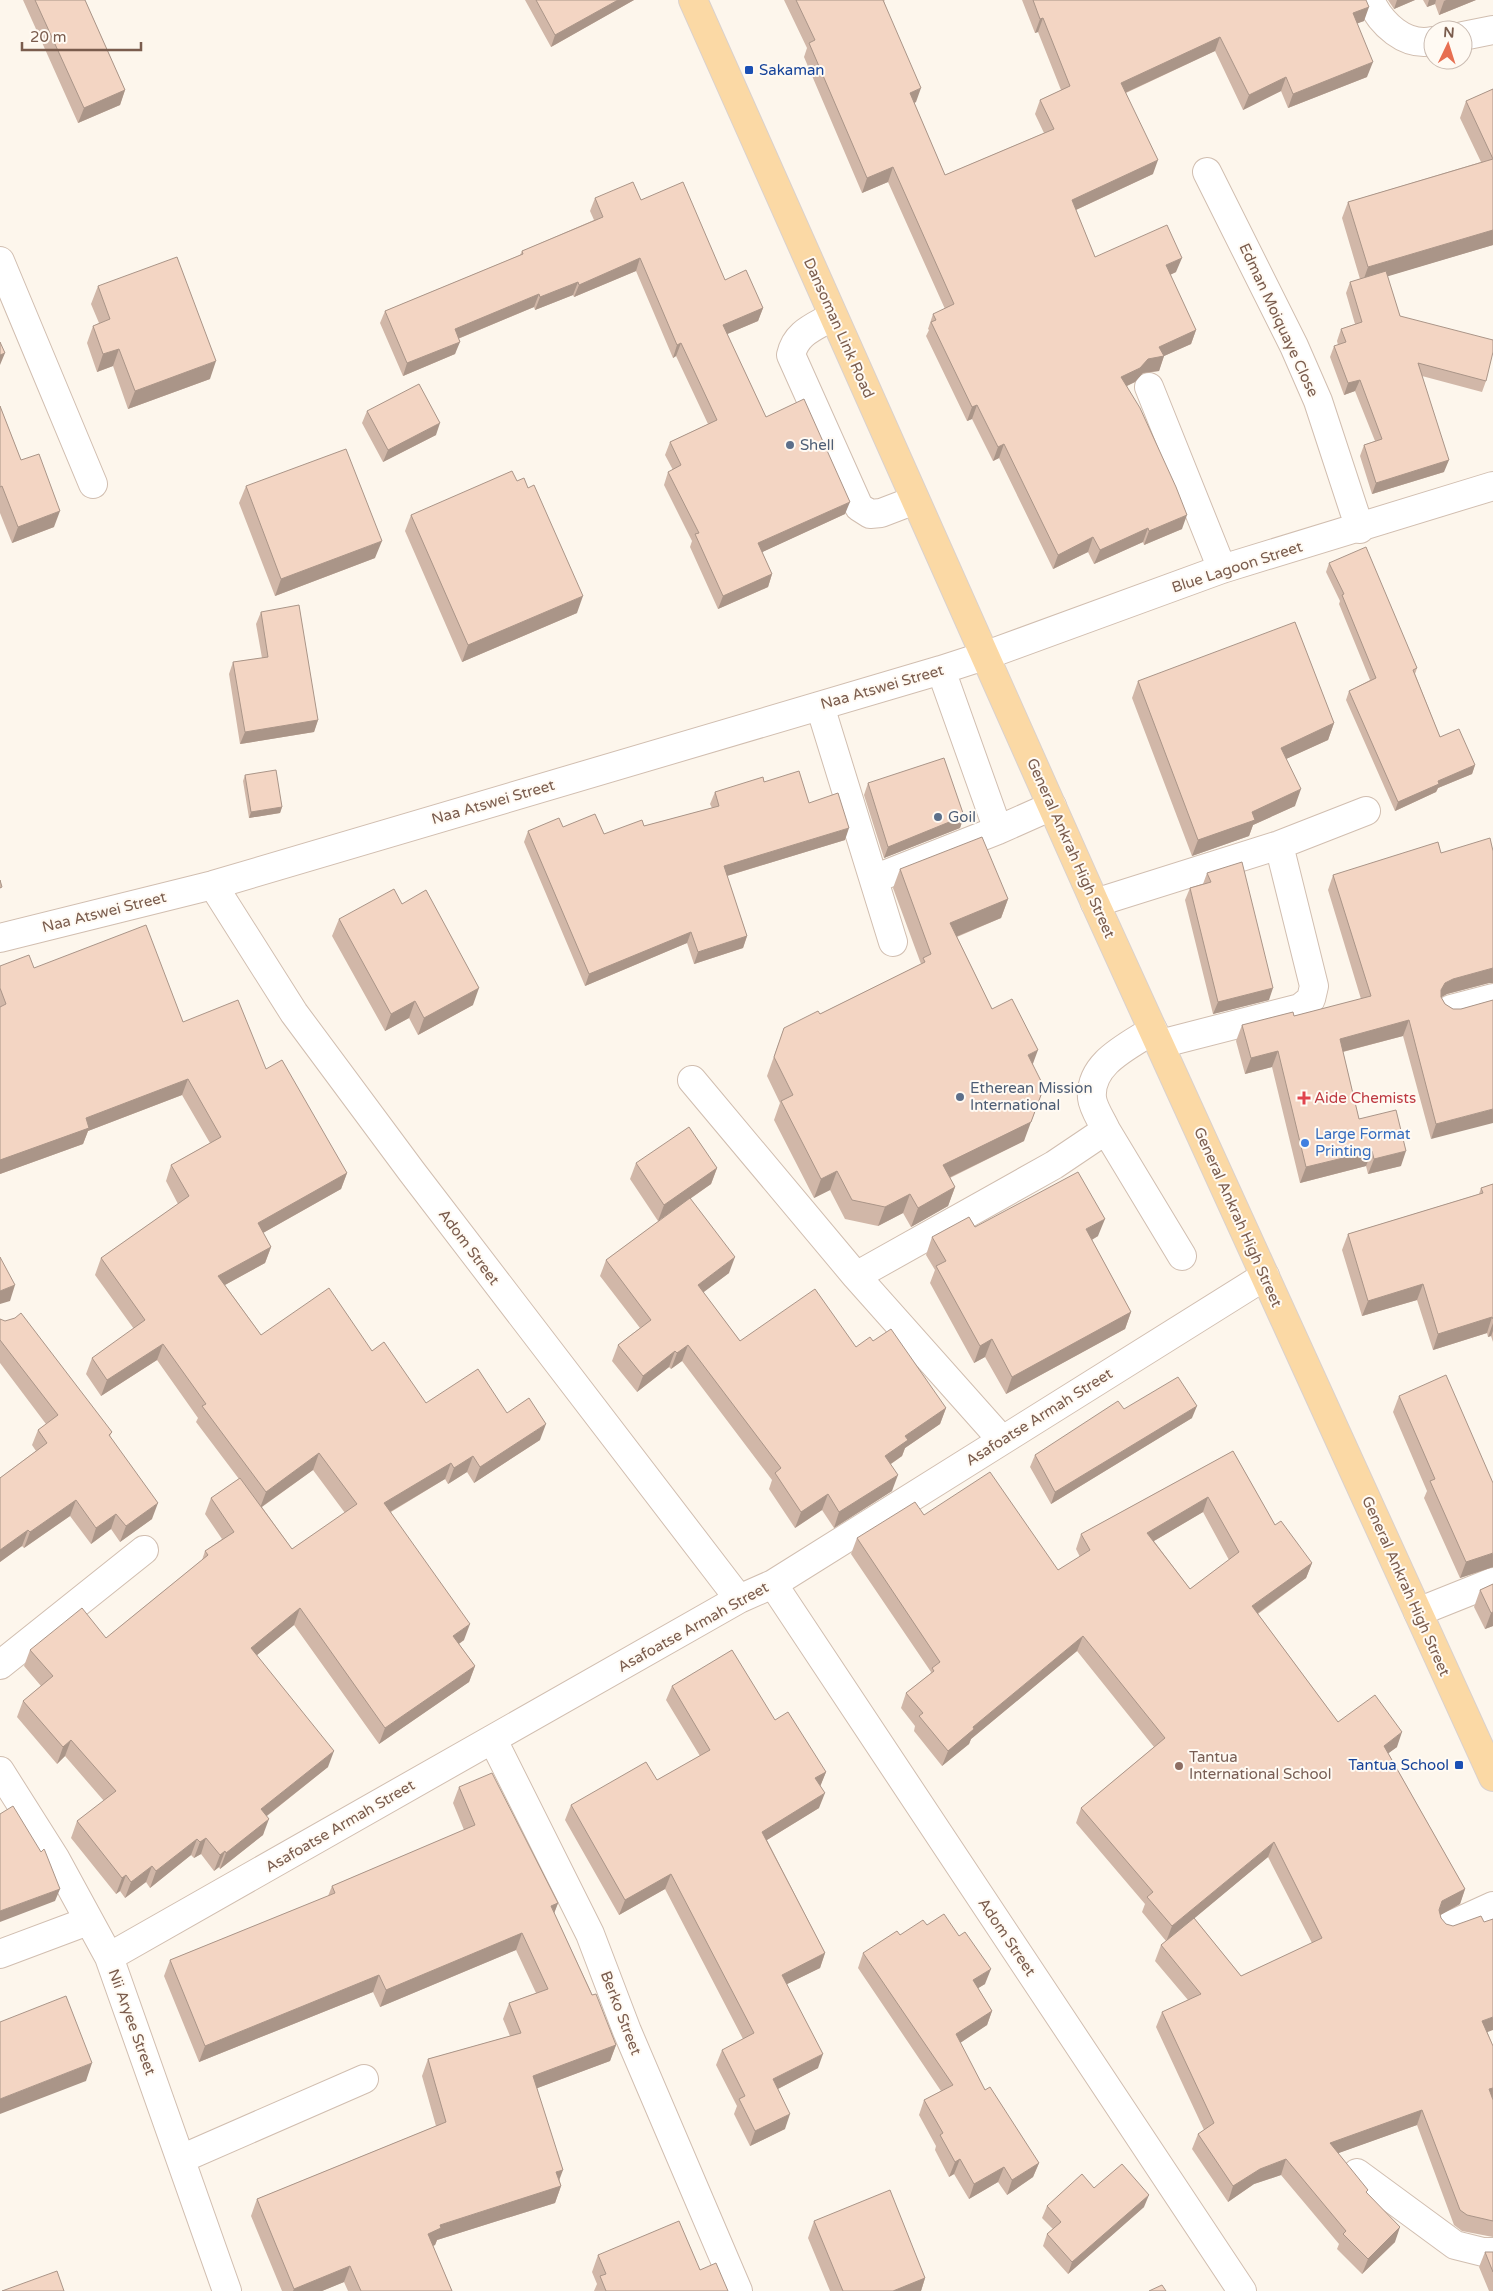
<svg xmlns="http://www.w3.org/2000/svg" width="1493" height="2291" font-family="'Varela Round',sans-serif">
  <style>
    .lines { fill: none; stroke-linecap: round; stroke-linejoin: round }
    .minor-casing { stroke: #d1beb0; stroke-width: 30 }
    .major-casing { stroke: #dad1cd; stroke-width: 30 }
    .minor { stroke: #fff; stroke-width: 28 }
    .major { stroke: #fbd9a5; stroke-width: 28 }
    .wall { fill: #d1b7a8; fill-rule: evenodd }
    .shaded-wall { fill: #aa9588 }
    .building { fill: #f3d5c3; stroke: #aa9588; fill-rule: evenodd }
    .transit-dot { fill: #1a4fb4; stroke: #fffaf3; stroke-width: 2 }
    .service-dot { fill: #5c6f8a; stroke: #fffaf3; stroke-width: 2 }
    .health-dot { fill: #e0444e; stroke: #fffaf3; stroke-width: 2 }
    .shop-dot { fill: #3f7fe0; stroke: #fffaf3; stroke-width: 2 }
    .education-dot { fill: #8d6e63; stroke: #fffaf3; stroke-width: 2 }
    .labels { text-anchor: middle; stroke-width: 4; stroke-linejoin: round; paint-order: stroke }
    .transit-label { font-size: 15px; fill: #164399; stroke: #fffaf3; text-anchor: start }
    .street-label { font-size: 15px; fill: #7a5c4d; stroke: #fffaf3 }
    .service-label { font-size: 15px; fill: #4e5e75; stroke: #fffaf3; text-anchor: start }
    .health-label { font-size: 15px; fill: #be3a42; stroke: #fffaf3; text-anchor: start }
    .shop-label { font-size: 15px; fill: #366cbe; stroke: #fffaf3; text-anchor: start }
    .education-label { font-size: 15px; fill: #785e54; stroke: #fffaf3; text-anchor: start }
  </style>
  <rect width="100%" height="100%" fill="#fdf6ec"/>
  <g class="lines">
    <!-- minor casing -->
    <g class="minor-casing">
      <path id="minor" d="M1370 0C1381 24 1405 47 1433 41
        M1463 36 1493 30
        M1207 172 1294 346 1318 401 1360 529
        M0 261 93 484
        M833 316C815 327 796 332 791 355L859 507 870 514 881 513 915 500
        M1149 387 1222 569
        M941 670 998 830
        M820 706 893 942
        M874 879 998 830 1052 806
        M213 885 294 1013 412 1172 739 1599
        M1095 903 1279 845 1366 811
        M0 938 213 885 941 670 984 656 1222 569 1493 486
        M1451 1009 1493 998
        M1160 1044 1300 1008 1311 999 1314 986 1279 845
        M692 1080 856 1276 1002 1440
        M1106 1130 1182 1256
        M856 1276 1054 1165 1106 1130C1102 1121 1093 1108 1092 1098 1089 1063 1129 1046 1153 1030
        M773 1584 1242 2291
        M1418 1612 1493 1582
        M0 1665 144 1550
        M493 1740 590 1934 627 2031 738 2291
        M0 1771 55 1858 109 1957 227 2291
        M1449 1926 1493 1906
        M0 1954 88 1921
        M109 1957 739 1599 773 1584 1265 1276
        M181 2159 364 2079
        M1357 2173 1455 2245 1483 2252H1493"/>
    </g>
    <!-- major casing -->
    <g class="major-casing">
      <path id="major" d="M693 0 1095 903 1493 1777"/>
    </g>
    <!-- minor -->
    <use href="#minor" class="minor"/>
    <!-- major -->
    <use href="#major" class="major"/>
  </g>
  <!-- wall -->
  <path class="wall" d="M23 0H85L125 90 120 105 78 123Z
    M525 0H634L551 47Z
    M784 0H885L884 1 916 102 914 103 945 175 1044 133 1035 114 1040 100 1061 90 1038 32 1035 33 1022 0H1366L1364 21 1357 23 1367 77 1288 108 1281 91 1243 110 1215 51 1126 93 1153 174 1076 210 1095 257 1176 272 1170 275 1196 330 1191 344 1164 356 1159 371 1143 373 1135 382 1127 386 1182 529 1144 545 1143 542 1094 564 1088 552 1053 569 999 458 993 461 972 419 967 421 926 336 929 330 928 329 933 314 945 309 888 182 862 193 804 57 807 48Z
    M1388 0H1415L1394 9Z
    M1423 0H1476L1439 15 1435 4 1427 7Z
    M1493 89V245L1387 276 1400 316 1486 381 1482 392 1422 376 1444 472 1372 494 1360 456 1364 445 1375 441 1355 391 1344 395 1330 357 1334 346 1338 345 1337 341 1341 329 1355 324 1346 293 1350 282 1360 279 1342 218 1348 202 1481 162 1460 118 1466 101Z
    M595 198 641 200 725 280 763 308 758 321 727 334 766 417 845 514 762 552 772 574 768 587 718 609 690 547 692 541 664 485 668 472 673 470 665 455 670 442 708 424 676 356 673 358 636 271 574 297 573 295 535 310 534 307 458 339 455 354 403 376 380 323 385 311 520 255 522 251 594 220 590 211Z
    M98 286 210 379 128 409 113 366 97 372 87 343 93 326 99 323 91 304Z
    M0 406 21 460 54 527 12 543 0 513Z
    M367 411 436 435 383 462 362 423Z
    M517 481 577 613 462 662 405 531 411 515Z
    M246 486 375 558 275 596 239 503Z
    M1329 563 1417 668 1415 674 1440 737 1475 765 1472 774 1438 788 1436 792 1395 811 1346 700 1349 691 1370 680 1339 604 1340 601 1326 572Z
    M261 612 318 720 314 732 240 744 229 674 233 662 262 658 256 624Z
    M1138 681 1334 723 1328 740 1286 759 1295 806 1253 825 1249 836 1192 856 1132 698Z
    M245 775 282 807 280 813 249 818 243 781Z
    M764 782 809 803 845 840 727 876 747 936 743 948 694 964 687 943 585 986 524 842 528 831 563 827 604 834 644 826 712 808 710 804 715 792Z
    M868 783 964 816 960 828 884 858 864 795Z
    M1493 851V983H1489L1447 994 1441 997 1445 1004 1453 1009H1461L1493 1000 1431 1139 1403 1036 1343 1052 1359 1119 1401 1166 1368 1174 1366 1166 1300 1183 1272 1067 1245 1074 1236 1041 1242 1025 1294 1016 1361 999 1328 890 1333 875 1441 853Z
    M900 869 1008 899 1001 918 957 937 992 1009 1033 1064 1024 1141 950 1178 955 1187 948 1206 911 1227 903 1213 878 1226 845 1219 830 1190 814 1198 774 1120 780 1103 767 1076 784 1028 820 1014 921 964 893 888Z
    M1207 873 1269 1000 1213 1014 1185 900 1190 888 1203 884Z
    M402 904 473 1005 418 1035 409 1018 385 1031 332 936 339 919Z
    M0 966 34 968 183 1022 266 1069 347 1173 341 1189 263 1233 271 1247 265 1263 225 1285 261 1335 372 1351 426 1403 507 1413 540 1440 474 1483 467 1472 448 1484 445 1479 391 1512 464 1640 459 1644 475 1666 469 1682 379 1744 294 1625 257 1655 328 1767 267 1816 263 1835 220 1869 219 1867 214 1871 201 1854 194 1858 191 1855 150 1888 146 1882 125 1898 120 1891 116 1894 71 1838 77 1821 104 1801 65 1756 57 1764 17 1717 23 1701 41 1686 24 1666 30 1650 106 1638 202 1560 205 1551 222 1539 205 1514 211 1498 239 1479 196 1422 198 1418 157 1360 101 1396 86 1374 92 1358 134 1329 95 1275 101 1258 178 1204 166 1181 171 1165 210 1143 182 1095 88 1131 83 1144 0 1174ZM313 1470 345 1513 292 1549 262 1507Z
    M636 1163 717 1168 711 1184 690 1199 729 1273 703 1292 740 1341 856 1347 873 1341 946 1408 940 1424 905 1448 902 1456 891 1464 892 1491 834 1528 822 1510 795 1528 769 1489 772 1480 682 1361 671 1369 669 1367 637 1392 612 1361 618 1345 640 1328 600 1276 606 1260 670 1213 658 1221 630 1179Z
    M1493 1184V1342L1491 1336 1488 1337 1487 1333 1433 1350 1417 1300 1362 1316 1342 1250 1348 1234 1479 1194 1481 1188Z
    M975 1227 1098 1236 1092 1240 1131 1312 1125 1329 1006 1394 985 1357 974 1363 930 1283 935 1270 926 1255 932 1237Z
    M0 1319 112 1432 110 1436 152 1519 120 1542 111 1529 91 1544 70 1516 24 1548 22 1546 0 1562V1478L36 1451 32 1445 38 1430 46 1424 0 1363Z
    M1399 1396 1493 1567 1460 1578 1424 1498 1427 1491 1393 1412Z
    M1124 1409 1192 1418 1051 1504 1030 1467 1035 1455Z
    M1233 1451 1275 1525 1312 1563 1306 1578 1258 1614 1338 1722 1397 1747 1388 1753 1465 1889 1460 1904 1440 1915 1493 2046V2237L1462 2231 1454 2225 1417 2125 1338 2153 1367 2193 1395 2242 1362 2274 1337 2249 1339 2244 1281 2175 1254 2184 1228 2202 1192 2149 1198 2134 1204 2130 1156 2027 1162 2012 1188 2000 1155 1961 1161 1945 1166 1941 1142 1912 1145 1904 1076 1823 1081 1808 1154 1747 1077 1651 971 1739 969 1744 942 1766 914 1731 915 1726 901 1708 906 1693 930 1674 931 1672 851 1554 857 1538 924 1515 1058 1570 1080 1557 1076 1549 1081 1534ZM1203 1512 1229 1560 1190 1589 1154 1541ZM1268 1857 1312 1943 1241 1976 1194 1918Z
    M1493 1584V1626L1485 1629 1474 1607 1480 1590Z
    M672 1686 775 1720 826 1772 820 1786 819 1808 767 1840 825 1953 820 1968 787 1984 818 2068 778 2089 785 2129 750 2146 734 2114 737 2106 716 2065 722 2050 743 2039 665 1889 619 1915 565 1820 571 1805 657 1780 700 1756 666 1700Z
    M459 1787 558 1903 554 1913 616 2045 610 2061 537 2088 561 2186 555 2203 437 2240 435 2245 433 2246 452 2291H348L344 2282 322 2291H282L251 2216 257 2199 436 2126 422 2076 428 2059 510 2036 503 2019 509 2003 536 1993 516 1950 380 2007 373 1992 199 2062 164 1976 170 1960 328 1896 332 1886 464 1830 453 1803Z
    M927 1925 985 1984 978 1988 992 2011 987 2025 960 2043 985 2090 1039 2163 1033 2177 1007 2195 998 2182 969 2199 954 2174 949 2177 935 2150 936 2146 919 2115 924 2100 941 2091 858 1968 863 1953Z
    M1094 2188 1144 2207 1068 2274 1043 2246 1047 2234 1053 2229 1042 2218 1047 2206Z
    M814 2221 925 2278 921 2291H830L808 2238Z
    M1485 2252H1493V2291H1489L1479 2267Z
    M598 2255 700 2270 728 2291H594L597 2284 592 2272Z"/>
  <!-- shaded-wall -->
  <path class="shaded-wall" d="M618 0H634L551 47 555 35Z
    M1397 0H1415L1394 9Z
    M1429 0H1436L1435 4 1427 7Z
    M1446 0H1476L1439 15 1444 1Z
    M1369 7 1364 21 1348 27 1353 13Z
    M1043 18 1038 32 1035 33 1040 19Z
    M1220 37 1215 51 1116 97 1121 83Z
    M1373 62 1367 77 1288 108 1293 94Z
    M1286 77 1281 91 1243 110 1249 95Z
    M921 88 916 102 905 107 910 93Z
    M125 90 120 105 78 123 84 108Z
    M1158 160 1153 174 1067 214 1072 200Z
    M893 167 888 182 862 193 867 178Z
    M1493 230V245L1362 284 1368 267Z
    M640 258 636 271 574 297 579 285Z
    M1182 258 1176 272 1161 279 1166 265Z
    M578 282 573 295 535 310 540 297Z
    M539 294 534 307 450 342 455 329Z
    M763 308 758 321 718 338 723 325Z
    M1196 330 1191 344 1164 356 1159 371 1143 373 1135 382 1116 391 1121 377 1148 359 1159 347Z
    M460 342 455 354 403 376 407 363Z
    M681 343 676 356 673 358 677 345Z
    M119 349 113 366 97 372 103 354Z
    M5 353 0 365V355Z
    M216 361 210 379 128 409 135 391Z
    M1360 380 1355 391 1344 395 1348 383Z
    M977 405 972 419 967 421 972 407Z
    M440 423 436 435 383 462 388 450Z
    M1004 444 999 458 993 461 998 447Z
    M1449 460 1444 472 1372 494 1376 483Z
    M850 502 845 514 754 556 758 543Z
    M60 511 54 527 12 543 18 527Z
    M1187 515 1182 529 1144 545 1149 531Z
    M1148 528 1143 542 1094 564 1100 550Z
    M1093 537 1088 552 1053 569 1058 555Z
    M382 541 375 558 275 596 281 579Z
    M772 574 768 587 718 609 723 596Z
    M583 596 577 613 462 662 468 645Z
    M318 720 314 732 240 744 245 732Z
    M1334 723 1328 740 1275 764 1281 748Z
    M1475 765 1472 774 1438 788 1436 792 1395 811 1398 802 1438 781Z
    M1301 789 1295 806 1253 825 1249 836 1192 856 1198 840 1252 812Z
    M282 807 280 813 249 818 251 812Z
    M964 816 960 828 884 858 888 847Z
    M849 828 845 840 720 878 724 866Z
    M1008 899 1001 918 943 942 950 923Z
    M691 932 687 943 585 986 589 974Z
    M747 936 743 948 694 964 698 952Z
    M1493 968V983H1489L1447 994 1440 998 1441 990 1445 983 1453 979Z
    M479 988 473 1005 418 1035 424 1018Z
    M1273 988 1269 1000 1213 1014 1218 1002Z
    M415 1001 409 1018 385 1031 391 1014Z
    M1409 1020 1403 1036 1334 1054 1340 1039Z
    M1038 1050 1031 1069 1028 1055Z
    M1278 1051 1272 1067 1245 1074 1251 1058Z
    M188 1079 182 1095 88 1131 83 1144 0 1174V1160L86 1118Z
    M1044 1087 1024 1141 936 1184 943 1165Z
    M1493 1109V1123L1431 1139 1436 1124Z
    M1372 1151 1366 1166 1300 1183 1306 1167Z
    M1406 1151 1401 1166 1368 1174 1374 1159Z
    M717 1168 711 1184 658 1221 664 1205Z
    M837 1171 830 1190 814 1198 821 1179Z
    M347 1173 341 1189 252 1239 258 1223Z
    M955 1187 948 1206 911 1227 918 1208Z
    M910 1194 903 1213 878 1226 885 1207Z
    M1105 1219 1098 1236 1079 1247 1086 1229Z
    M271 1247 265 1263 212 1292 218 1276Z
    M735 1257 729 1273 692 1301 698 1285Z
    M1423 1284 1417 1300 1362 1316 1368 1301Z
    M15 1285 10 1301 0 1304V1291Z
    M1131 1312 1125 1329 1006 1394 1012 1377Z
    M1492 1317 1487 1333 1433 1350 1438 1334Z
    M1493 1323V1331L1491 1336 1488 1337Z
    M992 1339 985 1357 974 1363 980 1346Z
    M163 1344 157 1360 101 1396 107 1380Z
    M688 1345 682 1361 671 1369 677 1353Z
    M675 1351 669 1367 637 1392 643 1376Z
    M1197 1406 1192 1418 1051 1504 1055 1492Z
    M946 1408 940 1424 905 1448 902 1456 879 1472 885 1456 905 1436Z
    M546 1424 540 1440 474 1483 480 1467Z
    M319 1453 313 1470 260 1508 266 1492Z
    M473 1456 467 1472 448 1484 454 1468Z
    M451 1463 445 1479 378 1519 384 1503Z
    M898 1475 892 1491 834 1528 839 1512Z
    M828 1494 822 1510 795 1528 801 1512Z
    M1208 1497 1203 1512 1142 1548 1147 1533Z
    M76 1500 70 1516 24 1548 30 1532Z
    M158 1503 152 1519 120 1542 126 1526Z
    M116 1514 111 1529 91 1544 96 1528Z
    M28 1530 22 1546 0 1562V1550Z
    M1493 1553V1567L1460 1578 1466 1562Z
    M1312 1563 1306 1578 1247 1621 1252 1606Z
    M300 1608 294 1625 246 1664 251 1648Z
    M1493 1612V1626L1485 1629 1491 1613Z
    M470 1624 464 1640 447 1652 453 1636Z
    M1083 1636 1077 1651 971 1739 969 1744 942 1766 948 1751 973 1727Z
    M475 1666 469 1682 379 1744 385 1728Z
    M1402 1732 1397 1747 1378 1761 1384 1746Z
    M71 1740 65 1756 57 1764 63 1747Z
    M334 1751 328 1767 255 1825 261 1809Z
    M826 1772 820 1787 815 1778Z
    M825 1793 819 1808 757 1846 762 1832Z
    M269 1819 263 1835 220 1869 226 1853Z
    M206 1838 201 1854 194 1858 200 1842Z
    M197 1839 191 1855 150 1888 156 1871Z
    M1274 1842 1268 1857 1166 1942 1172 1926Z
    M225 1851 219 1867 214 1871 220 1855Z
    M152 1866 146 1882 125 1898 131 1882Z
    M671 1874 665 1889 619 1915 625 1900Z
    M126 1875 120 1891 116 1894 122 1878Z
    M60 1889 55 1901 0 1922V1911Z
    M1465 1889 1460 1904 1437 1917 1442 1901Z
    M558 1903 552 1919 551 1906Z
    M522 1933 516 1950 380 2007 386 1990Z
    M825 1953 820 1968 777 1989 782 1975Z
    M991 1969 985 1984 967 1995 973 1980Z
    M379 1975 373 1992 199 2062 205 2046Z
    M992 2011 987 2025 951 2049 956 2034Z
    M1493 2017V2030L1477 2036 1482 2021Z
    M616 2045 610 2061 527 2092 533 2076Z
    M823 2054 818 2068 768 2094 773 2079Z
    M92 2063 86 2081 0 2114V2099Z
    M1493 2088V2100L1489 2089Z
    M1422 2110 1417 2125 1325 2158 1330 2143Z
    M790 2114 785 2129 750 2146 755 2131Z
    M960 2159 954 2174 949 2177 955 2162Z
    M1286 2159 1281 2175 1254 2184 1228 2202 1233 2186 1260 2169Z
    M1039 2163 1033 2177 1007 2195 1012 2180Z
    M1004 2167 998 2182 969 2199 974 2184Z
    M563 2170 557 2186 556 2172Z
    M561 2186 555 2203 437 2240 435 2245 422 2250 428 2234 440 2225Z
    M1149 2195 1144 2207 1068 2274 1072 2262Z
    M1400 2227 1395 2242 1362 2274 1368 2259Z
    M350 2266 344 2282 322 2291H293L294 2289Z
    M925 2278 921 2291H893Z"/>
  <!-- building -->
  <path class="building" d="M35 0H85L125 90 84 108Z
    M536 0H618L555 35Z
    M796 0H883L921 88 910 93 945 175 1054 129 1040 100 1070 86 1043 18 1040 19 1033 0H1366L1369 7 1353 13 1373 62 1293 94 1286 77 1249 95 1220 37 1121 83 1158 160 1072 200 1095 257 1167 225 1182 258 1166 265 1196 330 1159 347 1164 356 1148 359 1140 368 1121 377 1140 408 1176 487 1187 515 1149 531 1148 528 1100 550 1093 537 1058 555 1004 444 998 447 977 405 972 407 931 322 936 320 933 314 954 304 893 167 867 178 809 43 815 40Z
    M1493 89V230L1368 267 1348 202 1493 159 1466 101Z
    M633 182 641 200 683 182 725 280 746 270 763 308 723 325 766 417 804 399 850 502 758 543 772 574 723 596 695 534 699 533 668 472 681 465 670 442 717 420 681 343 677 345 640 258 579 285 578 282 540 297 539 294 455 329 460 342 407 363 385 311 523 254 522 251 603 217 595 198Z
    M177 257 216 361 135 391 119 349 103 354 93 326 110 319 98 286Z
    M1386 271 1400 316 1493 340V352L1486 381 1418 363 1449 460 1376 483 1364 445 1382 439 1360 380 1348 383 1334 346 1346 342 1341 329 1362 322 1350 282Z
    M0 342 5 353 0 355Z
    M419 384 440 423 388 450 367 411Z
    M0 406 21 460 39 454 60 511 18 527 2 486 0 487Z
    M346 449 382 541 281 579 246 486Z
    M512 471 517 481 524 478 528 488 534 485 583 596 468 645 411 515Z
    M1366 547 1417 668 1413 670 1440 737 1459 729 1475 765 1438 781 1439 784 1398 802 1349 691 1376 678 1342 595 1344 594 1329 563Z
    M299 605 318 720 245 732 233 662 268 657 261 612Z
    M1295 622 1334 723 1281 748 1301 789 1252 812 1255 820 1198 840 1138 681Z
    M944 758 964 816 888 847 868 783Z
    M276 770 282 807 251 812 245 775Z
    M799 771 809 803 838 793 849 828 724 866 747 936 698 952 691 932 589 974 528 831 559 818 563 827 595 814 604 834 642 820 644 826 719 806 715 792 763 777 764 782Z
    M982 837 1008 899 950 923 992 1009 1012 999 1038 1050 1028 1055 1044 1087 1031 1122 943 1165 955 1187 918 1208 910 1194 885 1207 852 1200 837 1171 821 1179 781 1101 793 1095 774 1057 784 1028 818 1011 820 1014 925 962 923 958 931 954 900 869Z
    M1490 838 1493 851V968L1453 979 1445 983 1441 990V997L1445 1004 1453 1009H1461L1493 1000V1109L1436 1124 1409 1020 1340 1039 1359 1119 1396 1110 1406 1151 1374 1159 1372 1151 1306 1167 1278 1051 1251 1058 1242 1025 1293 1012 1294 1016 1371 996 1333 875 1438 842 1441 853Z
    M1242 862 1273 988 1218 1002 1190 888 1211 882 1207 873Z
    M0 880 2 887 0 888Z
    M394 889 402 904 426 890 479 988 424 1018 415 1001 391 1014 339 919Z
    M146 925 183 1022 238 1000 266 1069 282 1060 347 1173 258 1223 271 1247 218 1276 261 1335 329 1288 372 1351 384 1342 426 1403 478 1369 507 1413 529 1398 546 1424 480 1467 473 1456 454 1468 451 1463 384 1503 470 1624 453 1636 475 1666 385 1728 300 1608 251 1648 334 1751 261 1809 269 1819 226 1853 225 1851 220 1855 206 1838 200 1842 197 1839 156 1871 152 1866 131 1882 126 1875 122 1878 77 1821 116 1791 71 1740 63 1747 23 1701 53 1676 30 1650 82 1608 106 1638 208 1555 205 1551 234 1532 211 1498 240 1478 292 1549 357 1504 319 1453 266 1492 202 1406 206 1404 163 1344 107 1380 92 1358 145 1320 101 1258 189 1196 171 1165 221 1137 188 1079 86 1118 89 1128 0 1160V1007L6 1004 0 988V966L29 955 34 968Z
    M689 1127 717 1168 664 1205 636 1163Z
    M1078 1172 1105 1219 1086 1229 1131 1312 1012 1377 992 1339 980 1346 936 1266 946 1261 932 1237 969 1217 975 1227Z
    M1493 1184V1319L1492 1317 1438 1334 1423 1284 1368 1301 1348 1234 1483 1193 1481 1188Z
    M690 1198 735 1257 698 1285 740 1341 815 1289 856 1347 870 1337 873 1341 891 1329 946 1408 905 1436 908 1440 885 1456 898 1475 839 1512 828 1494 801 1512 775 1473 781 1468 688 1345 677 1353 675 1351 643 1376 618 1345 651 1320 606 1260Z
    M0 1257 15 1285 0 1291Z
    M21 1313 112 1432 109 1435 158 1503 126 1526 116 1514 96 1528 76 1500 30 1532 28 1530 0 1550V1478L47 1443 38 1430 58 1415 0 1340V1319L5 1321 15 1318Z
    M1446 1375 1493 1483V1553L1466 1562 1430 1481 1435 1479 1399 1396Z
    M1178 1377 1197 1406 1055 1492 1035 1455 1118 1401 1124 1409Z
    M1233 1451 1275 1525 1281 1521 1312 1563 1252 1606 1338 1722 1375 1695 1402 1732 1384 1746 1465 1889 1442 1901 1439 1910 1441 1918 1446 1924 1453 1926 1481 1916 1484 1922 1493 1919V2017L1482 2021 1493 2046V2088L1489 2089 1493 2100V2221L1467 2215 1460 2210 1422 2110 1330 2143 1368 2190 1366 2192 1400 2227 1368 2259 1343 2234 1346 2231 1286 2159 1260 2169 1233 2186 1198 2134 1214 2123 1162 2012 1201 1994 1161 1945 1194 1918 1241 1976 1322 1938 1274 1842 1172 1926 1147 1897 1153 1892 1081 1808 1165 1738 1083 1636 973 1727 974 1729 948 1751 919 1716 923 1713 906 1693 934 1671 932 1668 940 1662 857 1538 915 1502 924 1515 990 1472 1058 1570 1090 1550 1081 1534ZM1208 1497 1239 1552 1190 1589 1147 1533Z
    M1493 1584V1612L1491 1613 1480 1590Z
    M732 1650 775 1720 788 1712 826 1772 815 1778 825 1793 762 1832 825 1953 782 1975 823 2054 773 2079 790 2114 755 2131 739 2099 745 2096 722 2050 754 2033 671 1874 625 1900 571 1805 646 1762 657 1780 710 1750 672 1686Z
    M492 1773 558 1903 551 1906 592 1995 596 1994 616 2045 533 2076 563 2170 556 2172 561 2186 440 2225 441 2228 428 2234 452 2291H361L350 2266 294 2289 257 2199 446 2122 428 2059 521 2033 509 2003 548 1989 522 1933 386 1990 379 1975 205 2046 170 1960 335 1893 332 1886 475 1825 459 1787Z
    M13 1806 41 1852 44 1849 45 1851 60 1889 0 1911V1814Z
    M944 1914 959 1936 965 1932 991 1969 973 1980 992 2011 956 2034 985 2090 990 2087 1039 2163 1012 2180 1004 2167 974 2184 960 2159 955 2162 940 2135 943 2133 924 2100 953 2085 863 1953 897 1931 900 1935 923 1920 927 1925Z
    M66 1996 92 2063 0 2099V2022Z
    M1122 2164 1149 2195 1072 2262 1047 2234 1061 2222 1047 2206 1082 2174 1094 2188Z
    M890 2190 925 2278 893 2291H843L814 2221Z
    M679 2221 700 2270 716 2263 728 2291H606L600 2276 606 2274 598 2255Z
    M1485 2252H1493V2272Z
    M57 2271 64 2291H2Z
    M1162 2285 1166 2291H1149Z"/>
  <!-- markers -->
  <g class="transit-dot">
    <rect x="744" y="65" width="10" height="10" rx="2.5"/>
    <rect x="1454" y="1760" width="10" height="10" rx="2.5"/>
  </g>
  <g class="service-dot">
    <circle cx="790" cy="445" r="5"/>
    <circle cx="938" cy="817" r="5"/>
    <circle cx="960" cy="1097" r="5"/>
  </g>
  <path class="health-dot" d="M1301.5 1090.5h5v5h5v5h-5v5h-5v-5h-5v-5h5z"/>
  <circle class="shop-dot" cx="1305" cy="1143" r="5"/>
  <circle class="education-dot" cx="1179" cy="1766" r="5"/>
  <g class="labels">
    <!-- transit labels -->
    <g class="transit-label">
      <text x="759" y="75">Sakaman</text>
      <text x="1449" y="1770" text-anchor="end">Tantua School</text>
    </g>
    <!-- street labels -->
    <g class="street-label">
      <text transform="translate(1279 320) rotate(65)" y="5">Edman Moiquaye Close</text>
      <text transform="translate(839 328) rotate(66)" y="5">Dansoman Link Road</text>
      <text transform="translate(1237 567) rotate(-18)" y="5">Blue Lagoon Street</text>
      <text transform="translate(882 687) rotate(-16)" y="5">Naa Atswei Street</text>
      <text transform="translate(493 802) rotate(-16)" y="5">Naa Atswei Street</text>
      <text transform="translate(1071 848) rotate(66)" y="5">General Ankrah High Street</text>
      <text transform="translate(104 912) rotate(-14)" y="5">Naa Atswei Street</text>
      <text transform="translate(1238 1217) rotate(66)" y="5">General Ankrah High Street</text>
      <text transform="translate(469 1247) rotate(53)" y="5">Adom Street</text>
      <text transform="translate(1039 1417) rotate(-32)" y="5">Asafoatse Armah Street</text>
      <text transform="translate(1406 1586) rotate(66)" y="5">General Ankrah High Street</text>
      <text transform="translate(693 1627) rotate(-29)" y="5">Asafoatse Armah Street</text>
      <text transform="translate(340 1826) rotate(-30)" y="5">Asafoatse Armah Street</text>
      <text transform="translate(1007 1937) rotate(56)" y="5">Adom Street</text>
      <text transform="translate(621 2013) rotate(69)" y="5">Berko Street</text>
      <text transform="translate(132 2022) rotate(70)" y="5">Nii Aryee Street</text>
    </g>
    <!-- service labels -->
    <g class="service-label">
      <text x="800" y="450">Shell</text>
      <text x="948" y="822">Goil</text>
      <text x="970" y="1093">Etherean Mission<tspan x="970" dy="17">International</tspan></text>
    </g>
    <!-- health labels -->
    <g class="health-label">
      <text x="1314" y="1103">Aide Chemists</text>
    </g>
    <!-- shop labels -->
    <g class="shop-label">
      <text x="1315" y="1139">Large Format<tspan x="1315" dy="17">Printing</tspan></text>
    </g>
    <!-- education labels -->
    <g class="education-label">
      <text x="1189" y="1762">Tantua<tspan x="1189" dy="17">International School</tspan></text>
    </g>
  </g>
  <!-- north arrow -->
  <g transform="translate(1448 45) rotate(4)"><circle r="24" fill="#fffaf3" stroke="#cabbb1"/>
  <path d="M0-4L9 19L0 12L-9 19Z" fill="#e76f51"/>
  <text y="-8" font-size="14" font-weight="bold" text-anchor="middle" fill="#7a5c4d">N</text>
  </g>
  <!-- scale -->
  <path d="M22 42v8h119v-8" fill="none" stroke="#7a5c4d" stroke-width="2.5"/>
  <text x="30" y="42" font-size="15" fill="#7a5c4d" stroke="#fffaf3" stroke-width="4" paint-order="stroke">20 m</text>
</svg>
